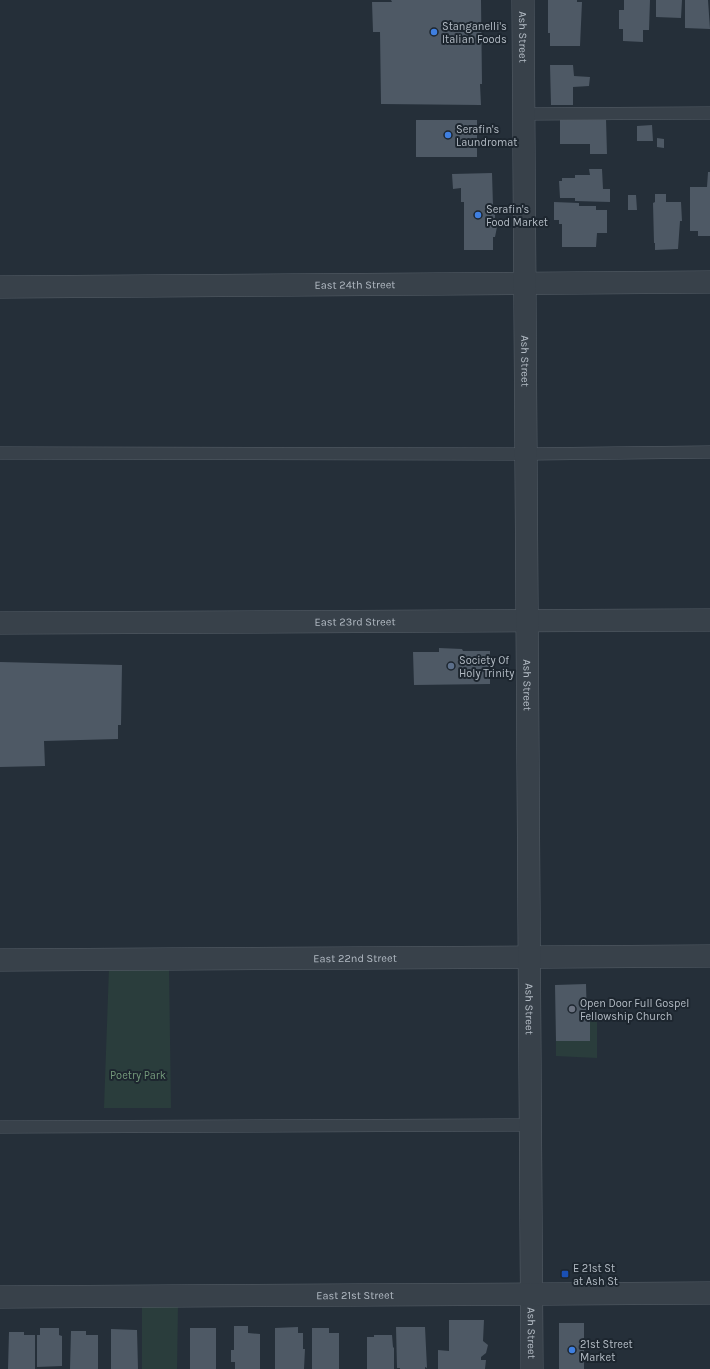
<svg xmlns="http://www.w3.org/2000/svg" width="710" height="1369" font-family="Karla,sans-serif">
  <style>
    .green { fill: #2a3d3c }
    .building { fill: #4e5965 }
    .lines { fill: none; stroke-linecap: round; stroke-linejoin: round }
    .service-casing { stroke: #565f68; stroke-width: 13 }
    .minor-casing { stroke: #565f68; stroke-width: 23 }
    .tertiary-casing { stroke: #565f68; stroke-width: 23 }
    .service { stroke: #38414a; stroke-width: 12 }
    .minor { stroke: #38414a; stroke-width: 22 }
    .tertiary { stroke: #38414a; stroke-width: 22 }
    .shop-dot { fill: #3f7fe0; stroke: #1d262f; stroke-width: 1.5 }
    .service-dot { fill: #5c6f8a; stroke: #1d262f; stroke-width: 1.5 }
    .worship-dot { fill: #6b7280; stroke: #1d262f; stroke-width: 1.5 }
    .transit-dot { fill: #1a4fb4; stroke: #1d262f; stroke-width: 1.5 }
    .labels { text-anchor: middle; stroke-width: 4; stroke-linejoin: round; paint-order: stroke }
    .poi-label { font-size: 11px; fill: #b4bcc5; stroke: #1d262f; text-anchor: start }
    .street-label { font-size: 11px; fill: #b4bcc5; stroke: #1d262f }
    .park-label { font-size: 11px; fill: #74997b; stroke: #1d262f }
  </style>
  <rect width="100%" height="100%" fill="#252f39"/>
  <!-- green -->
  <path class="green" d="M109 968H169L171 1108H104Z
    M587 1014 597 1015V1058L556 1056V1041H590V1020H587Z
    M142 1306H178L177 1369H142Z"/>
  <!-- building -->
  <path class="building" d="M391 0H481L482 84H480L481 105 381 104 380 32H373L372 2H392Z
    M548 0H577V2H582L580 46H550V33H548Z
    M624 0H650L649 30H643V42L623 41V29H619V10H624Z
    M656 0H682L681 18 656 17Z
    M685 0H708L710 29 685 28Z
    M550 65H573L574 76 590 77 589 86 573 87V105H551Z
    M560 118 606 119 607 154H590V144H560Z
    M416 120H477V157H416Z
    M652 125 653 141H637V126Z
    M657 138 664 139V148L657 147Z
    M589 169H602L603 189H610V202L575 201V198H560L559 181H562V178H575V175H590Z
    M708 172H710V236H698V231H690V187H707Z
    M492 173 493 206H495V227H497L495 237H493V250H464V202H461V188L453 189 452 174Z
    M655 194H666V202H681L682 221H680L678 249 655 250V243H654L653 203 655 202Z
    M628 195H636L637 210H628Z
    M554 202 579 203V206H596V210H607V233H597L596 247H562V224H559V220H554Z
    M439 648 462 649 463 651H490V684L414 685 413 652H439Z
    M0 662 122 665 121 725H118V739L44 741 45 766 0 767Z
    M586 984 587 1020H590V1041H556L555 985Z
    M449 1320H484L483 1341 488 1345 486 1353 481 1357V1360H486L485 1369H438V1350L449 1351Z
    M559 1323H584V1369H559Z
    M234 1326H248V1333L260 1334V1369H235V1362H231V1350H234Z
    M298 1327V1333H303V1349H305L304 1369H275V1328Z
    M396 1327H425L427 1368 425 1367V1369H400V1368H397Z
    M40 1328H59V1335L62 1336V1366L37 1367V1335H40Z
    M190 1328H216V1369H190Z
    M312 1328H329V1333H339V1369H312Z
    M111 1329 137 1330 138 1369H111Z
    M71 1331H86V1335H98V1369H70Z
    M9 1332H24V1335H35V1369H8Z
    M374 1335H392L393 1347 394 1348V1369H367V1337H374Z"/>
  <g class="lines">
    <!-- service casing -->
    <g class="service-casing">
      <path id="service" d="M523 114 710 113
        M0 453 526 454 710 452
        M0 1127 531 1125"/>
    </g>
    <!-- minor casing -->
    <g class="minor-casing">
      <g id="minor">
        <path id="s1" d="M0 287 710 282"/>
        <path id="s2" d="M0 623 710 620"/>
        <path id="s3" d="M0 960 710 956"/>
      </g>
    </g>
    <!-- tertiary casing -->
    <g class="tertiary-casing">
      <g id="tertiary">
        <path id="s4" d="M523 0 532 1369"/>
        <path id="s5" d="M0 1297 710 1293"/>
      </g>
    </g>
    <!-- service -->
    <use href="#service" class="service"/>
    <!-- minor -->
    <use href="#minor" class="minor"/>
    <!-- tertiary -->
    <use href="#tertiary" class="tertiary"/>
  </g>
  <!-- markers -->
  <g class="shop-dot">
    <circle cx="434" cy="32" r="4"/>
    <circle cx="448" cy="135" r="4"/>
    <circle cx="478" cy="215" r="4"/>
    <circle cx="572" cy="1350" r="4"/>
  </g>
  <circle class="service-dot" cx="451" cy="666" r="4"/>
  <circle class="worship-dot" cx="572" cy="1009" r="4"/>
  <rect class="transit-dot" x="561" y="1270" width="8" height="8" rx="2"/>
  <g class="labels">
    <!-- poi labels -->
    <g class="poi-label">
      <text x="442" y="30">Stanganelli's<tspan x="442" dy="13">Italian Foods</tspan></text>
      <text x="456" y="133">Serafin's<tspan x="456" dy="13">Laundromat</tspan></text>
      <text x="486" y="213">Serafin's<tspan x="486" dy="13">Food Market</tspan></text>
      <text x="459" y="664">Society Of<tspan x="459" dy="13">Holy Trinity</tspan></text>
      <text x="580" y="1007">Open Door Full Gospel<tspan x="580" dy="13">Fellowship Church</tspan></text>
      <text x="573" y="1272">E 21st St<tspan x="573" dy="13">at Ash St</tspan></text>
      <text x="580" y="1348">21st Street<tspan x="580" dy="13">Market</tspan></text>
    </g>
    <!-- street labels -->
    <g class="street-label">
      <text dy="4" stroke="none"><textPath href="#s4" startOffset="37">Ash Street</textPath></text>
      <text dy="4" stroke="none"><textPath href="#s1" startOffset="355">East 24th Street</textPath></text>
      <text dy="4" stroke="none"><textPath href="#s4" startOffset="361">Ash Street</textPath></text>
      <text dy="4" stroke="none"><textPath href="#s2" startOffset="355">East 23rd Street</textPath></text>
      <text dy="4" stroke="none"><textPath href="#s4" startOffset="685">Ash Street</textPath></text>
      <text dy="4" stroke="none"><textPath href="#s3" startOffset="355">East 22nd Street</textPath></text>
      <text dy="4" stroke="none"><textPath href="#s4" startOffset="1009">Ash Street</textPath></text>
      <text dy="4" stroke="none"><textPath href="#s5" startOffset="355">East 21st Street</textPath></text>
      <text dy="4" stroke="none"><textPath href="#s4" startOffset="1333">Ash Street</textPath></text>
    </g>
    <!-- park labels -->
    <g class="park-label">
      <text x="138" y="1079">Poetry Park</text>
    </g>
  </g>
</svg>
